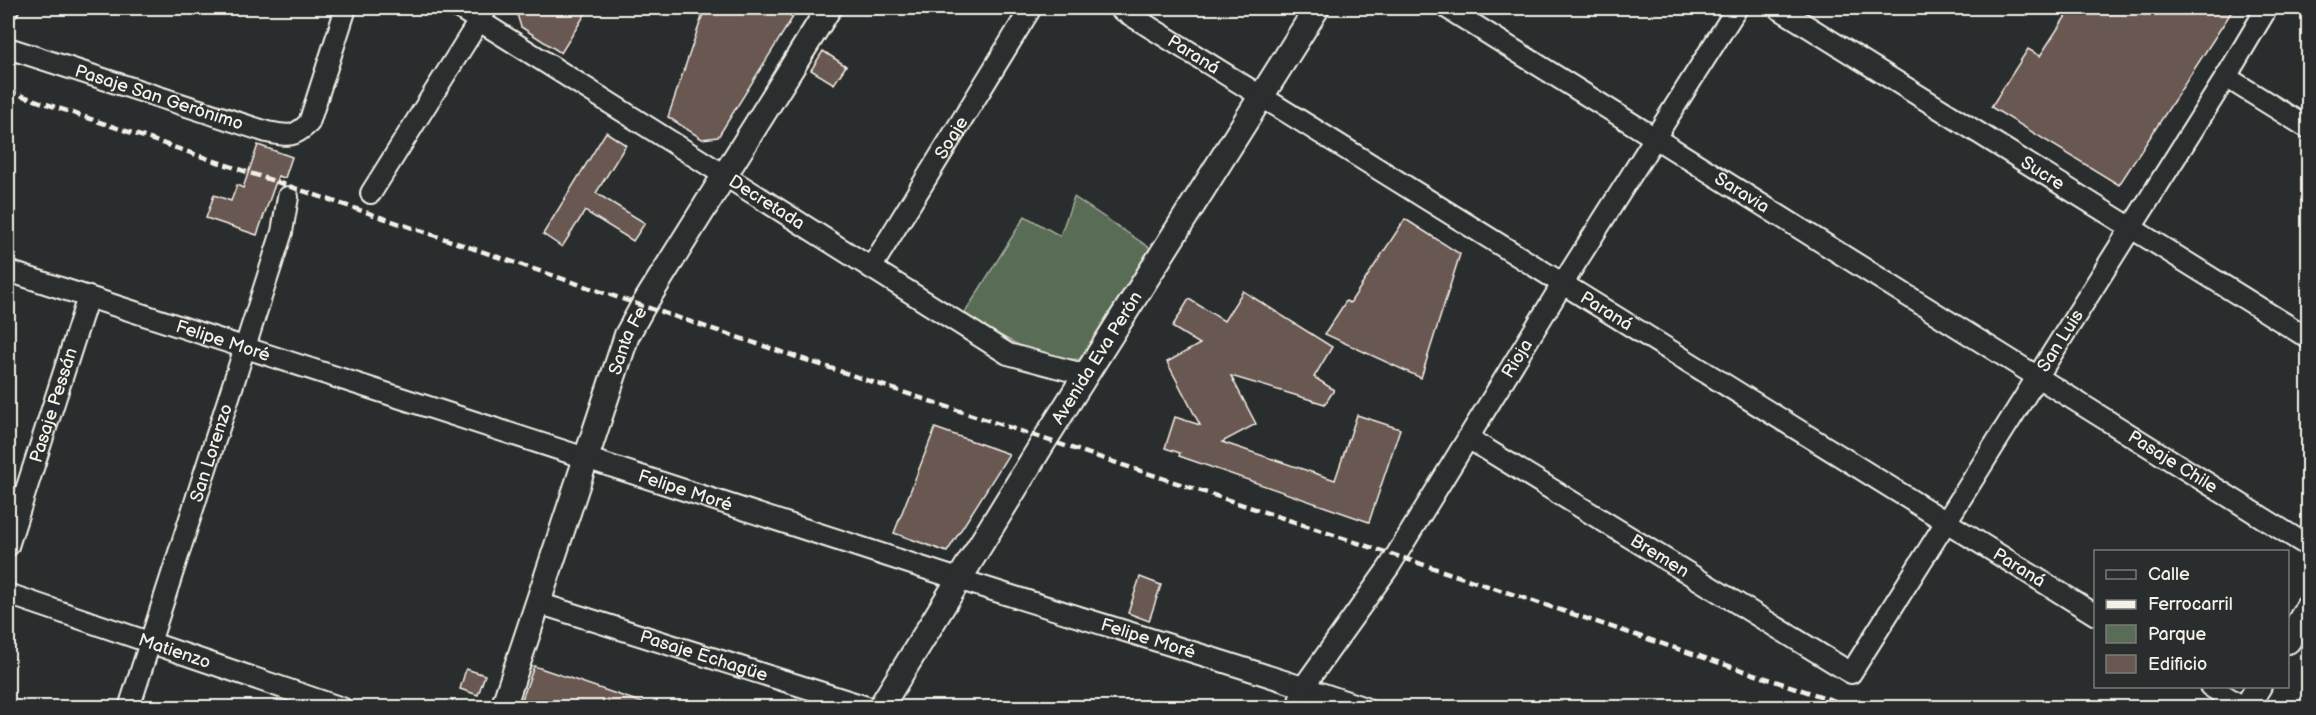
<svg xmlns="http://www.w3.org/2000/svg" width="2316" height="715" font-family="'Balsamiq Sans',sans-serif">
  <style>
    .green { fill: #596c56; stroke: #a6ae9f; stroke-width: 1.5 }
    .building { fill: #695851; stroke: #f4f1e8; stroke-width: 1.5 }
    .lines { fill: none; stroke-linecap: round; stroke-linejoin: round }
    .minor-casing { stroke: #f4f1e8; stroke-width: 24 }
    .major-casing { stroke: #f4f1e8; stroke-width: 28 }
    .minor { stroke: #2a2d2e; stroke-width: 20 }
    .major { stroke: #2a2d2e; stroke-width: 24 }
    .rail { stroke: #f4f1e8; stroke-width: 4.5; stroke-dasharray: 9 4.5; stroke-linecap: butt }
    .labels { text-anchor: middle; stroke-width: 4.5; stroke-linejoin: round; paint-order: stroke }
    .street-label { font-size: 18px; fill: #f4f1e8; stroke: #2a2d2e }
  </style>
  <rect width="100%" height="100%" fill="#2a2d2e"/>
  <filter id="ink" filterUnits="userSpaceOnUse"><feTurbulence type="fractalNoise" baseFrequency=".0167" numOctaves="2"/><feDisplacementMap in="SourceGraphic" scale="12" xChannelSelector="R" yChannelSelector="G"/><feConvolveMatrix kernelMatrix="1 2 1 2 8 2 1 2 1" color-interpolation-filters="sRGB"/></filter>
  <g filter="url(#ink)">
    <!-- green -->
    <path class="green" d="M1074 197 1150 248 1080 359C1039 363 999 334 964 314L1025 216 1060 236Z"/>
    <!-- building -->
    <path class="building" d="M515 8H589L561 53 521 27Z
      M705 8H778L793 17 718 137 702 139 668 117Z
      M2071 8H2234L2119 185 1991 107 2028 49 2040 56Z
      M823 51 846 66 834 84 811 70Z
      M606 132 626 145 596 193 645 223 633 241 585 211 562 247 543 234Z
      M258 145 292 157 285 178 278 176 257 235 206 218 214 195 231 201 237 185 243 188Z
      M1405 219 1460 254 1421 378 1325 334 1346 301 1350 303Z
      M1243 291 1332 347 1314 377 1334 390 1325 404 1231 376 1256 424 1222 442 1335 480 1357 415 1400 429 1369 522 1179 456 1180 453 1165 448 1175 417 1200 425 1167 362 1200 344 1172 327 1189 299 1224 321Z
      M935 428 1009 454 947 552 894 533Z
      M1140 577 1161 585 1149 621 1128 613Z
      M534 666 649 705V708H519Z
      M466 669 485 675 478 695 460 689Z"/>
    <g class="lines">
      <!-- minor casing -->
      <g class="minor-casing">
        <g id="minor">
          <path id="s1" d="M459 8 1008 354 1086 375"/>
          <path id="s2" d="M1119 8 2096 615"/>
          <path id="s3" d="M1447 8 2308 546"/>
          <path id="s4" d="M1778 8 2308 338"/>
          <path d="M8 9V8"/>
          <path id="s5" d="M8 48 267 132C288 136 293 138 309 123L346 8"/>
          <path d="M2226 77 2308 128"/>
          <path d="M371 193 487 8"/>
          <path id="s6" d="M871 268 1031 8"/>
          <path id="s7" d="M8 271C324 373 639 475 955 578 1091 622 1229 661 1365 708"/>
          <path id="s8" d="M1468 438 1851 673 2226 77 2267 8"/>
          <path id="s9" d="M8 546 88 297"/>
          <path id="s10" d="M8 594 342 708"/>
          <path id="s11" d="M538 603 870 708"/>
          <path d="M2210 686 2244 708"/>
          <path id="s12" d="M129 708 282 232 288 197"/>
          <path id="s13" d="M1297 708 1304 686 1389 567 1563 283 1737 8"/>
        </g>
      </g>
      <!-- major casing -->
      <g class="major-casing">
        <g id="major">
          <path d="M2288 641 2308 607"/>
          <path id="s14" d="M503 708 627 335 643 306 829 8"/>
          <path id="s15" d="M880 708 1046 438 1317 8"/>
          <path d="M2246 708 2259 686"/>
        </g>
      </g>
      <!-- minor -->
      <use href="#minor" class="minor"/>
      <!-- major -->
      <use href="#major" class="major"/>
      <!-- rail -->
      <path class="rail" d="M8 91 643 306 1856 708"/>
    </g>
  </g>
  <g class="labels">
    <!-- street labels -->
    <g class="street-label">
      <text dy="6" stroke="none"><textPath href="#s2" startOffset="88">Paraná</textPath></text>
      <text dy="6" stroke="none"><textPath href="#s5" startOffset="159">Pasaje San Gerónimo</textPath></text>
      <text dy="6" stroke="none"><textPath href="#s6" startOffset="153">Soaje</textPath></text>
      <text dy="6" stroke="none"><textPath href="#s4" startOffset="312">Sucre</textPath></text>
      <text dy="6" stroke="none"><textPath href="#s3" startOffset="348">Saravia</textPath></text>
      <text dy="6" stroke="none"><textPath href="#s1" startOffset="364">Decretada</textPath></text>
      <text dy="6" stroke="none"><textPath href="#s2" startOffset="574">Paraná</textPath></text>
      <text dy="6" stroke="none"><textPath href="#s7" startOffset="226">Felipe Moré</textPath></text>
      <text dy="6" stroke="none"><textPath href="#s14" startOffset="388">Santa Fe</textPath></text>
      <text dy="6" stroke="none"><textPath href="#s8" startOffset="842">San Luis</textPath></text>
      <text dy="6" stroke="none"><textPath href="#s15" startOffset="412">Avenida Eva Perón</textPath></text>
      <text dy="6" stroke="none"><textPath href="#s13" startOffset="414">Rioja</textPath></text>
      <text dy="6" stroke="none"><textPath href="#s9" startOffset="148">Pasaje Pessán</textPath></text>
      <text dy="6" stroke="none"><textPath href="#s12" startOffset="268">San Lorenzo</textPath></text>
      <text dy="6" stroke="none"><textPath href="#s3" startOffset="856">Pasaje Chile</textPath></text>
      <text dy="6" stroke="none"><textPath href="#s7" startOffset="712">Felipe Moré</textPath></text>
      <text dy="6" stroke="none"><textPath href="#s8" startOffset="225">Bremen</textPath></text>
      <text dy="6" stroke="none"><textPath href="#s2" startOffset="1060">Paraná</textPath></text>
      <text dy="6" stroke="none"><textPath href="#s7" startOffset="1198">Felipe Moré</textPath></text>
      <text dy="6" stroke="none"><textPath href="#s10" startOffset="176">Matienzo</textPath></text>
      <text dy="6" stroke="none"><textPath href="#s11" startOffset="174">Pasaje Echagüe</textPath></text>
    </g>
  </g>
  <!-- margin -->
  <rect width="2316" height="715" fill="none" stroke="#2a2d2e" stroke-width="30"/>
  <rect x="15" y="15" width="2286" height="685" fill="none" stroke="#f4f1e8" stroke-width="2" filter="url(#ink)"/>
  <!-- legend -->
  <rect x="2094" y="550" width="195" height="138" fill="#2a2d2e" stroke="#7b7b78" stroke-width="1.5"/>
  <rect x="2106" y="570" width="30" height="9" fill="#2a2d2e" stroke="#7b7b78" stroke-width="1.5"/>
  <text x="2148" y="580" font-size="18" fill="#f4f1e8">Calle</text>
  <rect x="2106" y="600" width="30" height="9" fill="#f4f1e8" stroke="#7b7b78" stroke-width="1.5"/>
  <text x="2148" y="610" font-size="18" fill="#f4f1e8">Ferrocarril</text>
  <rect x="2106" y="625" width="30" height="18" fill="#596c56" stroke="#7b7b78" stroke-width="1.5"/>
  <text x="2148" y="640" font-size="18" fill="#f4f1e8">Parque</text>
  <rect x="2106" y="655" width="30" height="18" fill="#695851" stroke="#7b7b78" stroke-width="1.5"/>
  <text x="2148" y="670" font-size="18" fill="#f4f1e8">Edificio</text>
</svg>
